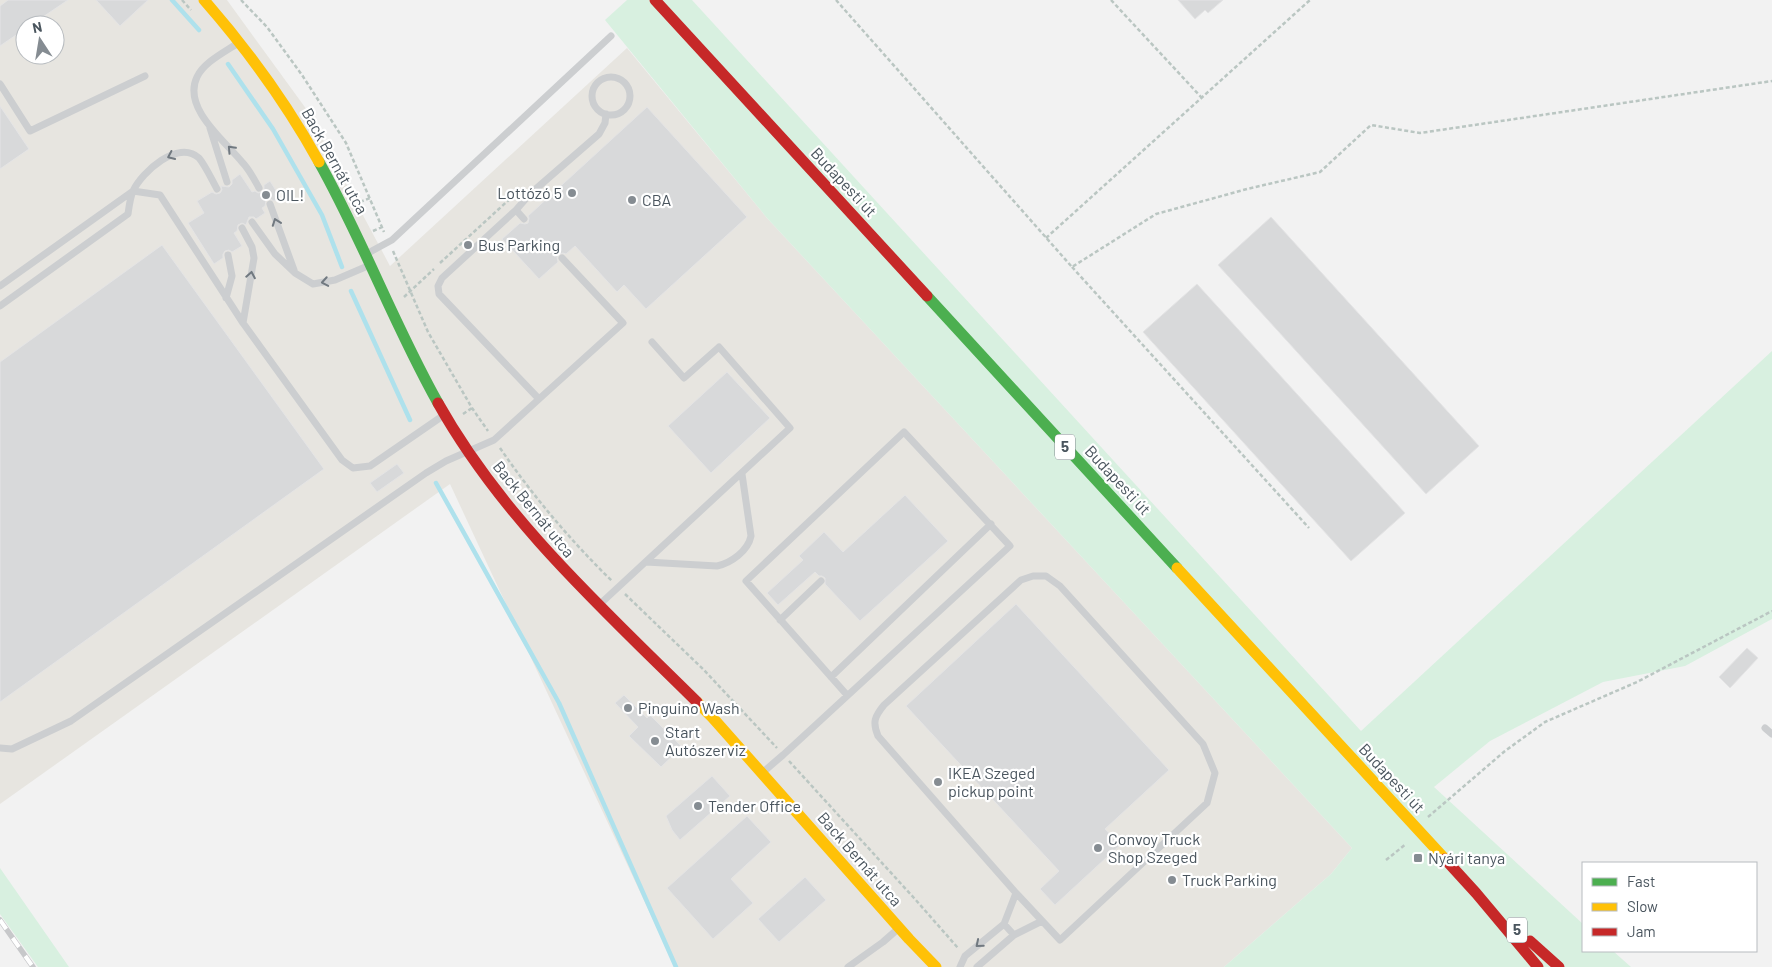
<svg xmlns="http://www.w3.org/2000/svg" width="1772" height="967" font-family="Barlow,sans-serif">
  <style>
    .commercial { fill: #e7e5e0; fill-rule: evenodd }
    .green { fill: #d8f0e0 }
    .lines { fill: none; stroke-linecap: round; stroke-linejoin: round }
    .stream { stroke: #aee1ec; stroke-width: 4.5 }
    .building { fill: #d8d9da; stroke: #e4e4e5 }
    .path { stroke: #bac6c2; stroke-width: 2.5; stroke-dasharray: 4 2.5; stroke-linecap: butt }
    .lane { stroke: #ccced0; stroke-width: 7 }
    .fast { stroke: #4caf50; stroke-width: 11 }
    .slow { stroke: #ffc107; stroke-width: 11 }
    .jam { stroke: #c62828; stroke-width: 11 }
    .rail-casing { stroke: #c7c8ca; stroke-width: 5.5 }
    .rail { stroke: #fff; stroke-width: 4; stroke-dasharray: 11; stroke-linecap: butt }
    .oneway { stroke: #717980 }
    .poi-dot { fill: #858c92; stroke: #fff; stroke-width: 2 }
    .labels { text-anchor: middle; stroke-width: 4.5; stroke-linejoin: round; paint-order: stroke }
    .shield { fill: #fff; stroke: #80888e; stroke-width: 1 }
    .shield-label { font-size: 15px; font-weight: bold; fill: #4a555e }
    .street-label { font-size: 16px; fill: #4a555e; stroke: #fff }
    .poi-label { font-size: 16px; fill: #4a555e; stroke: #fff; text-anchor: start }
  </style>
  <rect width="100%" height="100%" fill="#f2f2f2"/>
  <!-- commercial -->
  <path class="commercial" d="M0 0H227L307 110 390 266 627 48 767 218 1352 848 1331 874 1224 967H675L450 484 0 804ZM25 25H55V55H25Z"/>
  <!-- green -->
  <path class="green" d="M627 0H692L1361 731 1772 351V619L1685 666 1603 682 1490 741 1434 787 1583 924V951H1613L1631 967H1224L1331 874 1352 848 767 218 605 20Z
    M0 868 69 967H38L0 914Z"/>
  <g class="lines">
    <!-- stream -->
    <path class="stream" d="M172 0 199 30
      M228 64 273 129 322 215 342 267
      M351 291 410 420
      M436 483 559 703 676 967"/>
  </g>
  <!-- building -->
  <path class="building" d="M8 0H68L31 25H25V29L0 46V6Z
    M96 0H148L120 26Z
    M1178 0H1223L1208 13 1205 10 1195 19Z
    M0 106 29 149 0 169Z
    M647 107 747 217 646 309 624 285 617 292 575 246 566 254 563 253 559 254 557 257 558 262 539 279 502 239 520 223 525 224 528 223 529 218 528 216Z
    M240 174 252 192 255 191 258 193 262 192 264 189V185L270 181 280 197 274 201 270 199 266 200 265 206 262 208 265 213 256 219 254 217H249L246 225 242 223 238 225 237 231 234 233 242 246 232 252 229 250 225 251 223 254V258L214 264 188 223 204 213 197 201 212 192 216 194 220 193 222 190 221 186 229 187 232 184V180Z
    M1271 217 1479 446 1426 494 1218 265Z
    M162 245 324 469 0 702V362Z
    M1197 284 1405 513 1351 561 1143 332Z
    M727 372 770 418 711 473 668 426Z
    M397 464 404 473 377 492 370 483Z
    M905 495 948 541 860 621 825 584V578L822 576H819L815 572 778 605 767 593 803 560 799 556 824 532 843 552Z
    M1016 604 1169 770 1105 829 1120 845 1055 905 1040 889 1059 871 906 706Z
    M1747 648 1758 658 1730 688 1719 677Z
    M624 695 647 718 650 715 682 747 661 767 629 736 638 727 615 703Z
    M712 776 730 796 680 840 672 830 666 816Z
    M747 816 771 842 731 879 753 903 713 939 667 888Z
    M805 877 826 900 779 942 758 919Z"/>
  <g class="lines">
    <!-- path -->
    <path class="path" d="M182 0 191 10
      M241 0 267 27 302 75 346 143 384 232
      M836 0 1072 267 1156 214 1247 189 1320 172 1371 125 1420 133 1772 81
      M1111 0 1201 97
      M360 202 370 198
      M373 231 382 227
      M1046 238 1310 0
      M393 251 428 332 472 408 488 431
      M440 263 513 196
      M1072 267 1309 528
      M404 297 434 269
      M463 414 472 408
      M500 448C533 496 570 540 612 581
      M625 594 704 670 777 748
      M789 761 914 898 958 948
      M1428 817 1505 751 1545 722 1637 682 1772 611
      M1386 860 1406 844"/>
    <!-- lane -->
    <path class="lane" d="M238 43C225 52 204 62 197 77 182 108 225 141 242 162 249 169 254 179 259 188
      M592 96a19 19 0 1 1 38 0a19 19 0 1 1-38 0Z
      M0 84 30 131 145 76
      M210 128 227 182
      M270 204 294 270
      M516 210 524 219
      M252 222 275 254 295 273 313 284 335 280 370 265
      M242 228 252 247 254 258 243 323
      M368 253 392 240 611 36
      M0 286 133 191 160 195 243 323 342 460 353 468 370 466 444 415
      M226 298 232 276 228 255
      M0 306 128 214C129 207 130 198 133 191 142 172 178 139 199 158 205 165 212 180 217 189
      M539 399 623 323 562 258
      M646 562 717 566C731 563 748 551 751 536L742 474
      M1033 576H1046L1060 586 1203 744 1215 773 1207 803 1060 940 1016 893 878 736C872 722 875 716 884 705L1021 580Z
      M599 605 790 428 719 347 684 378 652 342
      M780 620 821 581
      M831 677 991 524
      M1765 728 1772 734
      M0 748 12 749 71 721 426 473 446 461 494 440 539 399 439 294 438 286 442 278 516 210 530 194 599 134 605 123 606 114
      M762 773 783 755 1010 546 904 432 746 581 847 695
      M1004 924 1014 935
      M848 967 883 942 899 928
      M960 967 965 956 1004 924 1016 893
      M977 967 1014 935 1042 921"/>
    <!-- fast -->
    <path class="fast" d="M319 162C363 240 394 325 438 403
      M927 296 1177 568"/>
    <!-- slow -->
    <path class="slow" d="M204 0C246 48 288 106 319 162
      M1177 568 1445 859
      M697 702 712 717 909 939 936 967"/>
    <!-- jam -->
    <path class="jam" d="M655 0 927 296
      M438 403C503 519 603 609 697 702
      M1445 859 1476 893 1538 967
      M1530 941 1559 967"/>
    <!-- rail casing -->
    <g class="rail-casing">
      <path id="rail" d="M0 920 33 967"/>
    </g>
    <!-- rail -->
    <use href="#rail" class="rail"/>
  </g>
  <!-- one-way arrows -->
  <defs><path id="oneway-chevron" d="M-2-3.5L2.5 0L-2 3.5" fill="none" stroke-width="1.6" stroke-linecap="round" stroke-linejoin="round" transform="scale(1.25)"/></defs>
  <g class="oneway">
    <use href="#oneway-chevron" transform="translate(231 149) rotate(-133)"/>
    <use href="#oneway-chevron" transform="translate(171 156) rotate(155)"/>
    <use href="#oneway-chevron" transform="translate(276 222) rotate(-110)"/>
    <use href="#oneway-chevron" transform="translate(251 275) rotate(-80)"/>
    <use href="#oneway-chevron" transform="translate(325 282) rotate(170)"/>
    <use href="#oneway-chevron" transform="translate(979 944) rotate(140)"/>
  </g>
  <!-- markers -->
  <g class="poi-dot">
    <circle cx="572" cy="193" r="5"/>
    <circle cx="266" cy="195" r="5"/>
    <circle cx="632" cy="200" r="5"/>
    <circle cx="468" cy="245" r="5"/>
    <circle cx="628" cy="708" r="5"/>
    <circle cx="655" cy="741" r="5"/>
    <circle cx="938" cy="782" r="5"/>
    <circle cx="698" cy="806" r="5"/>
    <circle cx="1098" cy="848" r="5"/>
    <rect x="1413" y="853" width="10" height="10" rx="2.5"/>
    <circle cx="1172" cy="880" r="5"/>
  </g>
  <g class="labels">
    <!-- shield labels -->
    <g class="shield">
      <rect x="1055" y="434.5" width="20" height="25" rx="4"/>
      <rect x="1507" y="917.5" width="20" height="25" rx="4"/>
    </g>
    <g class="shield-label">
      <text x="1065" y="452">5</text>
      <text x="1517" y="935">5</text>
    </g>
    <!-- street labels -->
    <g class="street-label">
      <text transform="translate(335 161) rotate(61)" y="6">Back Bernát utca</text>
      <text transform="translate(844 182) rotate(47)" y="6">Budapesti út</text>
      <text transform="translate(1118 480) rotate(47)" y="6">Budapesti út</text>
      <text transform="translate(534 509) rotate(51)" y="6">Back Bernát utca</text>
      <text transform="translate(1392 778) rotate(47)" y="6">Budapesti út</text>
      <text transform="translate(860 859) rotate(49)" y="6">Back Bernát utca</text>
    </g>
    <!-- poi labels -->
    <g class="poi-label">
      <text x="562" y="199" text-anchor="end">Lottózó 5</text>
      <text x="276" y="201">OIL!</text>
      <text x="642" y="206">CBA</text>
      <text x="478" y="251">Bus Parking</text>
      <text x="638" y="714">Pinguino Wash</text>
      <text x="665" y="738">Start<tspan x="665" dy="18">Autószerviz</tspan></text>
      <text x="948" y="779">IKEA Szeged<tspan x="948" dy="18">pickup point</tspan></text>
      <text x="708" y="812">Tender Office</text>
      <text x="1108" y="845">Convoy Truck<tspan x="1108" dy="18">Shop Szeged</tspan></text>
      <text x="1428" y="864">Nyári tanya</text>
      <text x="1182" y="886">Truck Parking</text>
    </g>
  </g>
  <!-- legend -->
  <rect x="1582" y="862" width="175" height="90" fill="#ffffff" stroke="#b7bbbf"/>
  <rect x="1592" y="878" width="25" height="8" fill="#4caf50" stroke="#b7bbbf"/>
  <text x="1627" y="887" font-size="15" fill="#4a555e">Fast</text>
  <rect x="1592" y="903" width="25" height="8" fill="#ffc107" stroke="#b7bbbf"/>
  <text x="1627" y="912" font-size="15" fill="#4a555e">Slow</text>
  <rect x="1592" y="928" width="25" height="8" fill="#c62828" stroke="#b7bbbf"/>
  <text x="1627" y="937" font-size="15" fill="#4a555e">Jam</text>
  <!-- north arrow -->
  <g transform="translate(40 40) rotate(348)"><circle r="24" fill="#ffffff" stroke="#b7bbbf"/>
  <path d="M0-4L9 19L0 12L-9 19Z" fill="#858c92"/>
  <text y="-8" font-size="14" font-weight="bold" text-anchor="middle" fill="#4a555e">N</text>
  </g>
</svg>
